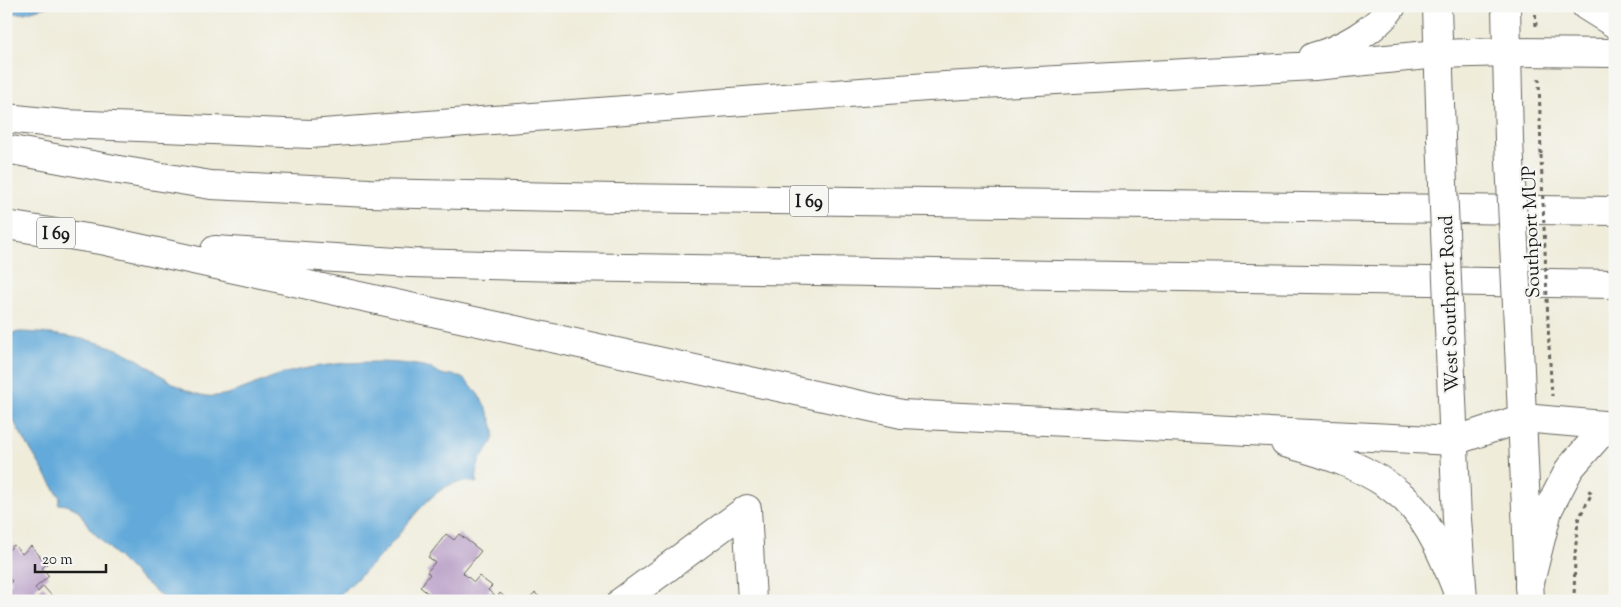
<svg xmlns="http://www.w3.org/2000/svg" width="1621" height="607" font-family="'Sorts Mill Goudy',serif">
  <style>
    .water { fill: #64aada; stroke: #40637b }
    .building { fill: #b59ac5 }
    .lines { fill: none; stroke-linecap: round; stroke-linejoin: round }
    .minor-casing { stroke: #66655e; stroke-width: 30 }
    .major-casing { stroke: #66655e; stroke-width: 30 }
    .highway-casing { stroke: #66655e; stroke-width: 30 }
    .path { stroke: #66655e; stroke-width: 3; stroke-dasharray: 4 4; stroke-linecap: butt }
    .minor { stroke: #fff; stroke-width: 28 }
    .major { stroke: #fff; stroke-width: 28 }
    .highway { stroke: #fff; stroke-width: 28 }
    .major-bridge-casing { stroke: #66655e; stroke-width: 30; stroke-linecap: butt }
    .path-bridge { stroke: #66655e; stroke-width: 3; stroke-dasharray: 4 4; stroke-linecap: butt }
    .major-bridge { stroke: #fff; stroke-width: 28 }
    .labels { text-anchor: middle; stroke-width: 4.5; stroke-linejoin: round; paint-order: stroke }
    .shield { fill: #f6f6f2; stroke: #5d5d5c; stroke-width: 1 }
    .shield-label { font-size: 18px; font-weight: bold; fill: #1c1c1c }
    .street-label { font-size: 19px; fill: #1c1c1c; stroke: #f6f6f2 }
  </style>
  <rect width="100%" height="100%" fill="#f6f6f2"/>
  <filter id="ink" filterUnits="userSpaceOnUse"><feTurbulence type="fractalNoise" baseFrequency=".02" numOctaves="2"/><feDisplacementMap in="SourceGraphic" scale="10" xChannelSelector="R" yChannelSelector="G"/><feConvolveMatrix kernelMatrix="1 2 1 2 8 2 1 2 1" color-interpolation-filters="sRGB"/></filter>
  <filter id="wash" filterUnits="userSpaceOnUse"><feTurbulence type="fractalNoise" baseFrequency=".0096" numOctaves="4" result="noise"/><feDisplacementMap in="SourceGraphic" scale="20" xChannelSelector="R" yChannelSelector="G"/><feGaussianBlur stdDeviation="1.12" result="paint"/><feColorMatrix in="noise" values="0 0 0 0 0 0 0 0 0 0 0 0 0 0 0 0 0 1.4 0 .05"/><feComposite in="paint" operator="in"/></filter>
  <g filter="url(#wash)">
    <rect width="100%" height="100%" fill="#efecda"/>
    <!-- water -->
    <path class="water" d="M6 6H49L24 13 6 14Z
      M20 332C54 333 101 339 130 355 156 369 176 391 206 396 228 399 261 380 282 374 325 362 384 358 428 367 434 369 439 374 445 375 448 376 450 374 453 375 458 375 466 380 469 384 481 395 490 413 494 430 496 444 483 451 479 463 477 469 476 476 477 482L475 483 471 481C465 483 459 481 452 484 423 496 403 533 381 555 366 571 349 586 333 601H167L135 574 91 530 78 510 67 505 58 504 60 498 18 429 6 406V334Z"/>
    <g id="blocks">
      <!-- building -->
      <path class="building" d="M446 534 454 540 459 534 481 551 463 573 474 582 479 576 492 586 488 590 497 598 500 593 509 601H438L420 587 430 574 427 572 435 562 428 557Z
        M14 545 22 554 31 546 47 564 42 568 49 576 35 588 38 592 43 586 52 596 46 601H6V587L12 581 6 575V552Z
        M535 593 544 601H528Z"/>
    </g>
  </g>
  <g filter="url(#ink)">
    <use href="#blocks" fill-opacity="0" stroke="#66655e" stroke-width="1"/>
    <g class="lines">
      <!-- minor casing -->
      <g class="minor-casing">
        <path id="minor" d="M622 601 747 509 752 601"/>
      </g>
      <!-- major casing -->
      <g class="major-casing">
        <path id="major" d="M1437 6 1441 137
          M1506 6 1509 141
          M1519 347 1530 601
          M1450 351 1457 519 1463 599"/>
      </g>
      <!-- highway casing -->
      <g class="highway-casing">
        <path id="highway" d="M1586 6 1615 24
          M1313 57C1339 50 1377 30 1392 6
          M6 118 64 124 310 134 927 87 1314 66 1438 54 1508 52 1615 53
          M6 149 119 170 211 185 369 193 616 198 1615 211
          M6 225 106 241 902 414 1454 441 1523 418 1615 426
          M215 250 411 263 563 267 1615 284
          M1285 443C1327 454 1370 468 1403 497 1431 522 1448 567 1461 601
          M1529 586 1548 510 1570 468 1607 426"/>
      </g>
      <!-- path -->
      <path class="path" d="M1535 6 1536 27
        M1539 78 1541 155
        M1549 346 1552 396
        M1574 601 1575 555 1578 520 1592 493 1586 489"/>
      <!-- minor -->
      <use href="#minor" class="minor"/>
      <!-- major -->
      <use href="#major" class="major"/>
      <!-- highway -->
      <use href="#highway" class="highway"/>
      <!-- major-bridge casing -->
      <g class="major-bridge-casing">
        <path id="major-bridge" d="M1441 137 1450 351
          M1509 141 1519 347"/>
      </g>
      <!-- path-bridge -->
      <path class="path-bridge" d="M1541 155 1549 346"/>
      <!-- major-bridge -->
      <use href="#major-bridge" class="major-bridge"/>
    </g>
  </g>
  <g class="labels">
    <!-- shield labels -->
    <g class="shield">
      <rect x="790" y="185.5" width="38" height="31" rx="4"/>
      <rect x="37" y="217.5" width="38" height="31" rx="4"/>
    </g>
    <g class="shield-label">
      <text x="809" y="207">I 69</text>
      <text x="56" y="239">I 69</text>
    </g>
    <!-- street labels -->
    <g class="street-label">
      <text transform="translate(1530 232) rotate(-92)" y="7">Southport MUP</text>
      <text transform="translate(1448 304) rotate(-92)" y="7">West Southport Road</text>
    </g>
  </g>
  <!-- margin -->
  <rect width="1621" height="607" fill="none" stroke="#f6f6f2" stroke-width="25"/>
  <!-- scale -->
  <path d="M35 564v8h71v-8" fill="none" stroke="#1c1c1c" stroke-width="2.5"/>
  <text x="42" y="564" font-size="15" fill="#1c1c1c" stroke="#f6f6f2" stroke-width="4" paint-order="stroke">20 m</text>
</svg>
